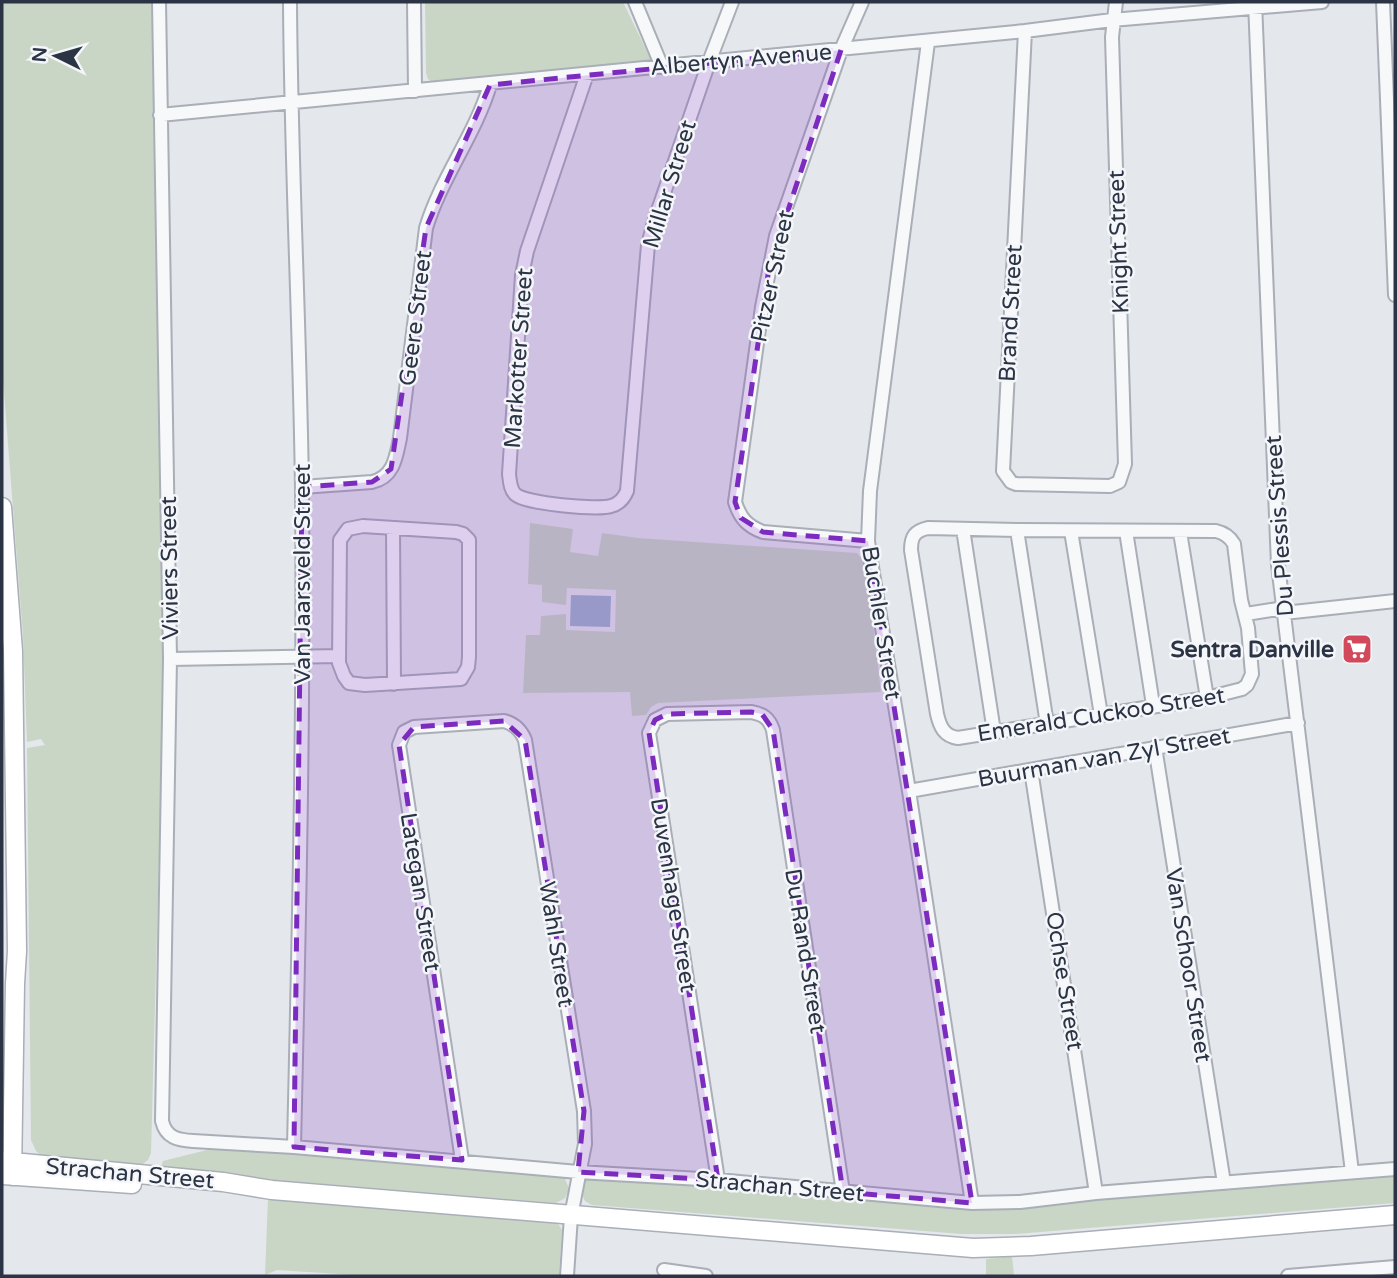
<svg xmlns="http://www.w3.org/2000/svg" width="1397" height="1278" font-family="'Varela Round',sans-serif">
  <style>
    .green { fill: #c9d6c5 }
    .water { fill: #9fb4cc }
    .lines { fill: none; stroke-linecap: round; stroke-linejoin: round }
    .street-casing { stroke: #a9aeb7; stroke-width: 16 }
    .secondary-casing { stroke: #a9aeb7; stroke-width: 21 }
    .street { stroke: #f7f8fa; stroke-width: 12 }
    .secondary { stroke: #fff; stroke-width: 18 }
    .marked { fill: #7b2cbf; fill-opacity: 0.2; stroke: #7b2cbf; stroke-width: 5; stroke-dasharray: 14 9; stroke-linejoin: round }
    .labels { text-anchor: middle; stroke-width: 5; stroke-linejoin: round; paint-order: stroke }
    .street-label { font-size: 23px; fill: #2b3445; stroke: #f4f6f9 }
    .poi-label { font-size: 23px; font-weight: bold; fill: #2b3445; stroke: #f4f6f9; text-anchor: end }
  </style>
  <rect width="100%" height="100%" fill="#e4e7ec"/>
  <!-- green -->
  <path class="green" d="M2 2H155L163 710 151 1153 148 1160 139 1167 43 1158 36 1151 31 1140 27 748 45 745 41 739 27 742 23 636 2 367Z
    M425 2H623L652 62 433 83 428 79 426 73Z
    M530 523 573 529 570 552 598 556 602 533 638 538 857 553 866 563 881 692 658 703 651 707 646 715 632 716 630 692 523 693 526 635H540L541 616 566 614V630L615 632 616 590 567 588 566 605 542 602V585L528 584Z
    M215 1148 564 1176 569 1189 565 1198 556 1203 164 1171 161 1167 163 1161Z
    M1395 1173V1203L1015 1234H962L592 1205 585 1201 582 1194 584 1181 592 1176 973 1206Z
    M268 1198 556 1221 562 1230 559 1274 558 1276H370L277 1270 265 1275Z
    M1012 1256 1014 1276H986V1259Z"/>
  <!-- water -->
  <path class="water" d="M571 595 611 596 610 627 570 626Z"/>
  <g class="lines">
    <!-- street casing -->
    <g class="street-casing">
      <path id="street" d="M159 2 170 659 162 1121C166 1138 178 1140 193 1141L294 1147 578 1172 718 1180 972 1203 1020 1202 1096 1193 1395 1169
        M290 2C291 165 300 328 302 491 304 710 299 928 294 1147
        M414 2 415 91
        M635 2 662 67
        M862 2 841 50 776 236 762 307 735 502C740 518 747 526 763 532L868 541
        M1255 2 1278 565 1352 1172
        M1383 2 1395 295
        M1025 31 1003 471 1011 482 1016 484 1110 486 1119 482 1125 464 1112 37 1116 2
        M928 42 870 491 868 541 871 561 909 791 972 1203
        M587 74 527 251 522 275 509 474C510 481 510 489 515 494 525 504 598 510 611 506 619 504 624 498 627 491L648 245 654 222 709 62 732 2
        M160 115 1025 31 1112 20 1322 2
        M302 487 372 482C394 477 396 457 400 438L426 228C441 178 475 135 490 85
        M363 526 456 532 463 534 469 540V657L468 667 461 679 365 685 349 683 344 676 339 663 340 540 348 529Z
        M393 528 394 684
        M928 528 1017 530 1216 531C1225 533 1230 537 1234 544L1241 600 1248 628 1252 674 1247 685 1242 689 1207 698 958 738C944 736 940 727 937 714L911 550C911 536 915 531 928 528Z
        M963 529 994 732
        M1017 530 1047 724
        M1071 531 1101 715
        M1126 531 1153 705
        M1180 532 1207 698
        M1284 613 1395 601
        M1246 614 1284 608
        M170 659 339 656
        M1155 747 1224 1183
        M1031 770 1096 1193
        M909 791 1298 723
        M462 1160 399 745 404 732 414 727 504 721C515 724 521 730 525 740L584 1111 585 1144 571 1216 567 1276
        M718 1180 649 733 655 720 667 714 751 712C763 714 769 718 773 730L843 1192
        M664 1270 706 1276
        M1288 1276 1395 1267"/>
    </g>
    <!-- secondary casing -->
    <g class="secondary-casing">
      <path id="secondary" d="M2 507 13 651 17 951 15 984 12 1176
        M2 1161 223 1182 272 1190 973 1248 1031 1246 1395 1215
        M3 1175 132 1184"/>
    </g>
    <!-- street -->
    <use href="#street" class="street"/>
    <!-- secondary -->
    <use href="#secondary" class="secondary"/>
  </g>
  <!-- marked area -->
  <path class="marked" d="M841 50 769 268 735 502 741 518 763 532 868 541 972 1203 843 1192 773 730 762 714 751 712 667 714 655 720 649 733 718 1180 578 1172 584 1111 525 740 504 721 414 727 399 745 462 1160 294 1147 302 487 372 482 391 469 426 228 490 85Z"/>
  <!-- icons -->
  <defs>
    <g id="supermarket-square" transform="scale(1.575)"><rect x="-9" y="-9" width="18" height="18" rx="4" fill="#d1495b" stroke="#f4f6f9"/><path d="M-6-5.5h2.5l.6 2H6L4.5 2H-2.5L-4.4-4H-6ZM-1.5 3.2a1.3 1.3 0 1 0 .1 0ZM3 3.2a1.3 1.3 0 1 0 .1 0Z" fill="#fff"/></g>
  </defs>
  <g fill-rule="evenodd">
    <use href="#supermarket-square" x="1357" y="649"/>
  </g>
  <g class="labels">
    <!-- street labels -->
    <g class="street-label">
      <text transform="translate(741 59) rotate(-5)" y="8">Albertyn Avenue</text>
      <text transform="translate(669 184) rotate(-73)" y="8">Millar Street</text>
      <text transform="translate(1118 242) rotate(-92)" y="8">Knight Street</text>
      <text transform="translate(772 276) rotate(-78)" y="8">Pitzer Street</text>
      <text transform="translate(1010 313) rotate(-87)" y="8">Brand Street</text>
      <text transform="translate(415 318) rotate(-83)" y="8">Geere Street</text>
      <text transform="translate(518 358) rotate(-86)" y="8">Markotter Street</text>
      <text transform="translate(1279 526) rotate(-94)" y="8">Du Plessis Street</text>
      <text transform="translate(169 568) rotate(-91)" y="8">Viviers Street</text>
      <text transform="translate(302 574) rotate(-90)" y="8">Van Jaarsveld Street</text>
      <text transform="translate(882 623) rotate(81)" y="8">Buchler Street</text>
      <text transform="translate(1101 714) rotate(-9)" y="8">Emerald Cuckoo Street</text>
      <text transform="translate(1104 757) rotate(-10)" y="8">Buurman van Zyl Street</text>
      <text transform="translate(421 892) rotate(81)" y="8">Lategan Street</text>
      <text transform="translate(674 895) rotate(81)" y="8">Duvenhage Street</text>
      <text transform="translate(557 944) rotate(81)" y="8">Wahl Street</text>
      <text transform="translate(806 951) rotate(81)" y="8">Du Rand Street</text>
      <text transform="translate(1189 965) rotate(81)" y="8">Van Schoor Street</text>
      <text transform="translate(1065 981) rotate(81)" y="8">Ochse Street</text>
      <text transform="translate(130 1173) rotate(5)" y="8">Strachan Street</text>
      <text transform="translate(780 1186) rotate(5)" y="8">Strachan Street</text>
    </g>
    <!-- poi labels -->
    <g class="poi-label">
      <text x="1334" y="657">Sentra Danville</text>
    </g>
  </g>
  <!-- border -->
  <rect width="1397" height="1278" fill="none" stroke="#2b3445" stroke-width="7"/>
  <!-- north arrow -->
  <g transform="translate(56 56) rotate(275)" stroke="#f4f6f9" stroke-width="5" paint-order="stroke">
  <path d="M0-5L12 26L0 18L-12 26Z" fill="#2b3445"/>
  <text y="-10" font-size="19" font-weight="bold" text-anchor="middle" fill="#2b3445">N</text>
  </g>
</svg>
